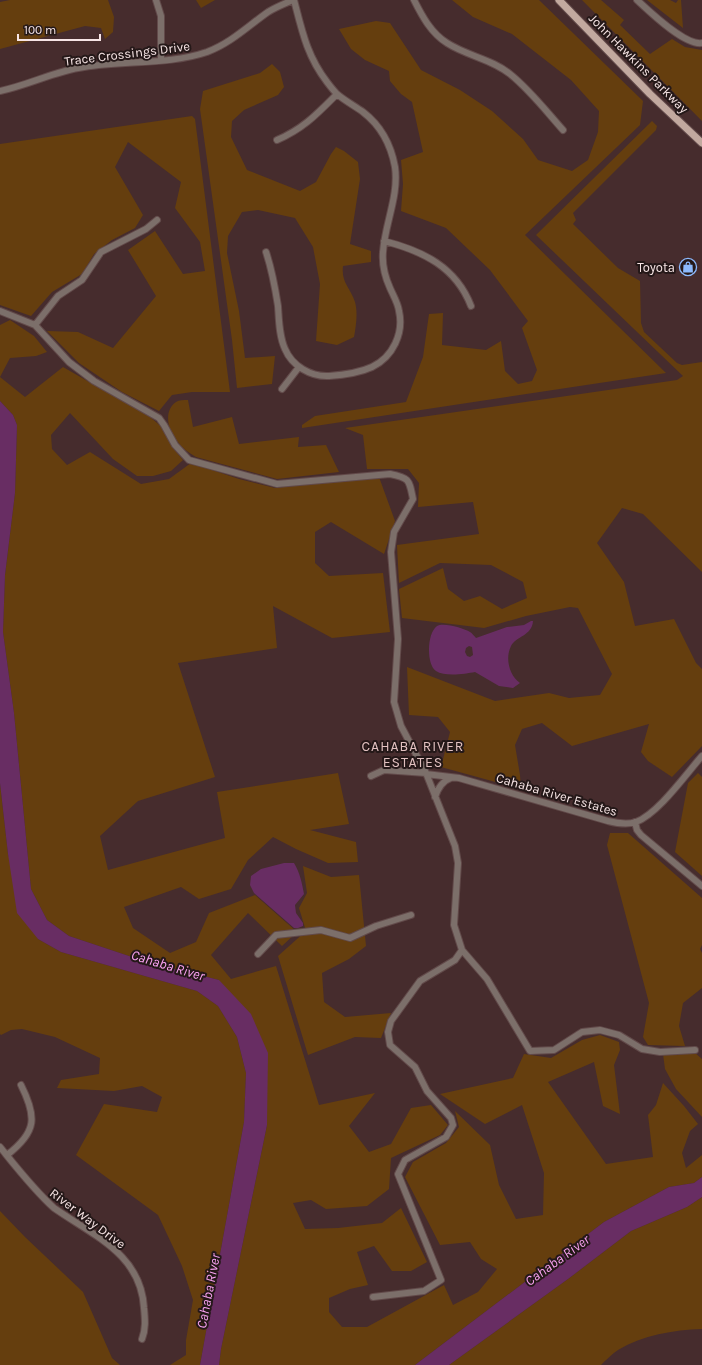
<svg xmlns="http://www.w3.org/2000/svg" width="702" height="1365" font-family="Karla,sans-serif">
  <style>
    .green { fill: #653e0e }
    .water { fill: #682d63; fill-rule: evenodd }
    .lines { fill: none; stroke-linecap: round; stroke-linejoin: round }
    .minor-casing { stroke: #624a4a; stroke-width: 8 }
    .major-casing { stroke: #624a4a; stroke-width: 9 }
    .minor { stroke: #7c6f6a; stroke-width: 6 }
    .major { stroke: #c2a99f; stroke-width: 7 }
    .labels { text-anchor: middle; stroke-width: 4; stroke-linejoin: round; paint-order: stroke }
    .street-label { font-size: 13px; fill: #f7e5e5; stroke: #241818 }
    .poi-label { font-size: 13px; fill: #f7e5e5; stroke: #241818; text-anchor: end }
    .neighbourhood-label { font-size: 14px; letter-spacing: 1px; fill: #e2c1c0; stroke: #241818 }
    .water-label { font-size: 14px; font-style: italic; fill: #f9a2f1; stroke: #241818 }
  </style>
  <rect width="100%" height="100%" fill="#462c2d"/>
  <!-- green -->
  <path class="green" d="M10 0H108L114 17 113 32 105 39 101 28 85 26 0 49V2Z
    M196 0H215L201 8Z
    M452 0H539L643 101 640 125 525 235 666 373 302 428V425L315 416 406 402 423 357 429 314 443 313 442 345 486 350 501 341 505 371 518 384 532 381 537 370 522 328 528 321 490 270 446 228 401 211 403 184 401 160 423 152 412 102 401 94 390 81 389 71 365 60 351 49 339 29 376 21 390 23 421 70 460 90 492 111 523 139 538 160 572 171 588 160 598 132 599 111 571 80 512 34 473 17Z
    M582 0H601L624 20 620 25 650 54 672 39 685 47 702 50V121Z
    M647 0H670L676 3 678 0H681L683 28Z
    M272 64 280 72 284 87 278 95 244 110 232 121 231 137 247 170 300 191 316 182 331 154 336 147 344 151 358 162 360 179 350 244 371 251V262L343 266C341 283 350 287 355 302 358 313 356 326 354 337L337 345 316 341 320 284 313 247 295 218 258 210 242 212 228 236 227 253 239 311 245 358 275 356 272 384 237 388 232 340 200 109 203 91 260 73Z
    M192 116 195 119 230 392H192L172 395 159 411 122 392 79 363 47 331 78 332 113 348 156 296 128 250 155 231 183 274 205 271 200 242 175 208 181 182 128 142 115 167 143 215 135 228 112 240 94 254 82 274 52 292 31 316 0 305V144Z
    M652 121 657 126 656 130 573 213 576 220 573 224 618 268 640 281 641 323 644 332 677 363 682 365 702 362V572L643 514 622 508 597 543 624 582 635 626 674 619 696 663 702 669V746L672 777 648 761 641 752 649 724 572 746 542 723 522 729 515 745 520 775 521 789 441 767 450 732 438 717 409 715 407 667 495 701 549 693 569 698 600 695 612 674 578 608 570 607 526 616 484 628 402 618 399 589 443 568 448 589 464 601 480 596 502 609 527 598 523 582 491 565 440 563 399 583 397 545 479 534 473 502 418 507 419 483 408 469H367L363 435 345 428 677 380 683 376 536 235Z
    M10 320 34 336 47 352 36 356 10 358 0 377V325Z
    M63 367 150 417 163 428 173 448 183 460 171 471 153 476H137L113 459 70 413 51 435 52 449 67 465 90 452 141 484 169 479 191 463 239 479 275 488 379 477 395 521 384 554 331 522 315 532V563L329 576 383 573 390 632 332 638 273 606 277 648 178 663 215 777 138 801 100 836 108 870 225 838 217 792 338 773 349 824 310 830 356 842 358 862 328 863 296 849 273 837 248 860 231 889 199 899 181 887 124 907 133 928 170 953 196 942 209 913 255 895 297 932 282 946 248 913 211 955 231 979 276 966 319 1105 375 1093 349 1126 369 1152 391 1144 411 1108 431 1105 448 1125 440 1135 391 1158 389 1189 367 1206 326 1209 311 1200 293 1203 305 1229 338 1228 382 1223 401 1208 427 1262 411 1271H392L374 1246 357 1252 368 1285 350 1289 329 1298V1312L342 1327H367L444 1285 453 1305 478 1292 497 1269 481 1259 470 1242 440 1245 405 1177 413 1162 446 1143 459 1127 455 1111 490 1145 499 1185 516 1219 543 1215 544 1173 522 1105 485 1124 440 1094 513 1078 524 1054 551 1058 582 1040 600 1035 619 1042 620 1050 614 1065 620 1114 603 1106 594 1062 548 1082 606 1164 653 1157 648 1115 656 1105 663 1083 684 1106 698 1124 690 1131 682 1153 686 1168 702 1155V1177L694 1183 669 1187 604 1222 415 1365H219L221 1349 267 1125 219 980 144 961 69 936 47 920 31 889 14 713 3 632 5 575 15 493 17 425 13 415 0 401V377L25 397Z
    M188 400 193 427 232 417 239 444 299 437 298 447 326 445 339 472 277 479 196 457C189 453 182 448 177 441 168 431 163 411 176 402 179 400 184 400 188 400Z
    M698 773 702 777V876L675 852 688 783Z
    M0 783 8 854 38 939 61 952 197 991 218 1006 237 1037 246 1073 244 1122 200 1365H170L186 1355V1340L193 1300 182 1266 158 1215 76 1155 104 1104 157 1112 162 1097 142 1086 114 1091 57 1088 61 1080 99 1074 100 1058 55 1037 22 1029 11 1030 1 1035 0 1034Z
    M610 833H628L702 898V945L700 949 702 953V988L683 1003 679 1026 685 1046 648 1045 643 1037 649 1003 607 845Z
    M303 866 331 877 359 875 366 946 349 959 322 973 324 1002 345 1017 391 1013 381 1038 355 1037 308 1055 278 956 306 931 299 908 307 893Z
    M694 1052 702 1059V1117L676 1089 665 1069 663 1054Z
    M702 1197V1329C673 1330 643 1335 618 1350 612 1354 606 1360 601 1365H449L568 1279 631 1231 687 1207Z
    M0 1211 25 1237 83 1292 112 1358 120 1365H0Z"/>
  <!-- water -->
  <path class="water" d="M0 401 13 415 17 425 15 493 5 575 3 632 14 713 31 889 47 920 69 936 144 961 219 980 251 1014 268 1053 267 1125 221 1349 219 1365H200L244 1122 246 1073 237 1037 218 1006 197 991 61 952 38 939 17 913 8 854 0 783Z
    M531 621H533C532 636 516 636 511 646 505 658 509 675 520 683L513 688 499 686 475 672C465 674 445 677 436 671 426 664 427 633 437 626 443 622 464 628 470 632 472 633 474 636 476 638L507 627 524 625ZM469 646 472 647 473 655 470 657 467 656 465 652 466 648Z
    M284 863H294C300 873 302 883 304 894L295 905 296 913 303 923V926L298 928H294L254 893 250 885 251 876 261 869Z
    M702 1177V1197L687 1207 631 1231 568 1279 449 1365H415L604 1222 669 1187 694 1183Z"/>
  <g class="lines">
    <!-- minor casing -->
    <g class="minor-casing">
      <path id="minor" d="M156 0 161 16V60
        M414 0C422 16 431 33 447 43 467 56 492 59 510 74 530 90 546 111 563 130
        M637 0C650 12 685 46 702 43
        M0 91C29 85 55 71 84 67 124 60 169 65 207 52 231 43 248 26 268 12 276 7 284 4 293 0
        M277 140C303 129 317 114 337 94
        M384 241C423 251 456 267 471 306
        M266 252C272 270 275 287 278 306 279 320 279 336 285 349 292 366 311 377 329 376 343 375 359 373 372 367 393 357 404 333 399 311 398 303 393 295 390 288 385 277 382 264 383 252 385 223 399 196 395 167 391 145 380 125 363 112 355 106 345 101 337 94 334 91 330 86 327 82 307 56 302 31 294 0
        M0 311 35 325 69 362 94 381 159 418 164 425 175 445 189 460 277 484 390 474C410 478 409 480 413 499L394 532 391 552 398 639 394 702 401 726 426 773 455 846 458 863 454 925 462 950 487 979 530 1051 554 1050 582 1032 600 1030 619 1035 642 1049 660 1052 695 1050
        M35 325 58 296 82 280 101 252 146 229 157 220
        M282 389 299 367
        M426 774 459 778 608 821C616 823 627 825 636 822 658 814 686 774 702 756
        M371 776 384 770 426 773
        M435 797C438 788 442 781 451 778
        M635 822 637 830 641 835 702 886
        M258 954 276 935 321 930 350 938 376 926 411 915
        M0 1147C17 1168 34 1190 54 1208 94 1236 141 1254 144 1308 145 1319 146 1329 142 1339
        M7 1155C37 1132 37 1117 21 1085
        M373 1297 424 1291 441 1280 398 1174 405 1160 446 1137 453 1125 451 1118 427 1091 415 1067 390 1045 388 1032 391 1021 420 981 455 960 462 950"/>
    </g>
    <!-- major casing -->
    <g class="major-casing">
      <path id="major" d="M559 0 650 94 702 143"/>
    </g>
    <!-- minor -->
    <use href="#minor" class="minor"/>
    <!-- major -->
    <use href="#major" class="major"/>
  </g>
  <!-- icons -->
  <defs>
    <g id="shop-ring" transform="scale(0.9)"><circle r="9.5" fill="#241818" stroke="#8cb9fc" stroke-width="1.5"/><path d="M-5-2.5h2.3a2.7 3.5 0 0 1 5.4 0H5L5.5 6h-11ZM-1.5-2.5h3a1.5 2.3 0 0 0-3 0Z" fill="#8cb9fc"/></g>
  </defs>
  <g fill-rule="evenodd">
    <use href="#shop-ring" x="688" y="267"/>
  </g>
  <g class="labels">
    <!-- street labels -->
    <g class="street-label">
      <text transform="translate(127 53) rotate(-7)" y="5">Trace Crossings Drive</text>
      <text transform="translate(639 63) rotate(45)" y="5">John Hawkins Parkway</text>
      <text transform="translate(557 794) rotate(16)" y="5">Cahaba River Estates</text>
      <text transform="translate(88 1218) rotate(37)" y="5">River Way Drive</text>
    </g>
    <!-- poi labels -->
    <g class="poi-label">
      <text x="675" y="272">Toyota</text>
    </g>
    <!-- neighbourhood labels -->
    <g class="neighbourhood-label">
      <text x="413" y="751">CAHABA RIVER<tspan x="413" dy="16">ESTATES</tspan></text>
    </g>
    <!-- water labels -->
    <g class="water-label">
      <text transform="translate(168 965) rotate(17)" y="5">Cahaba River</text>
      <text transform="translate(557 1260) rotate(-36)" y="5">Cahaba River</text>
      <text transform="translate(208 1291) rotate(-79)" y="5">Cahaba River</text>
    </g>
  </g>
  <!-- scale -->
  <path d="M18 34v6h82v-6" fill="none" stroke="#f7e5e5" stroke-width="2"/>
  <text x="24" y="34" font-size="12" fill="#f7e5e5" stroke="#241818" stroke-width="3" paint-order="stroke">100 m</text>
</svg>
